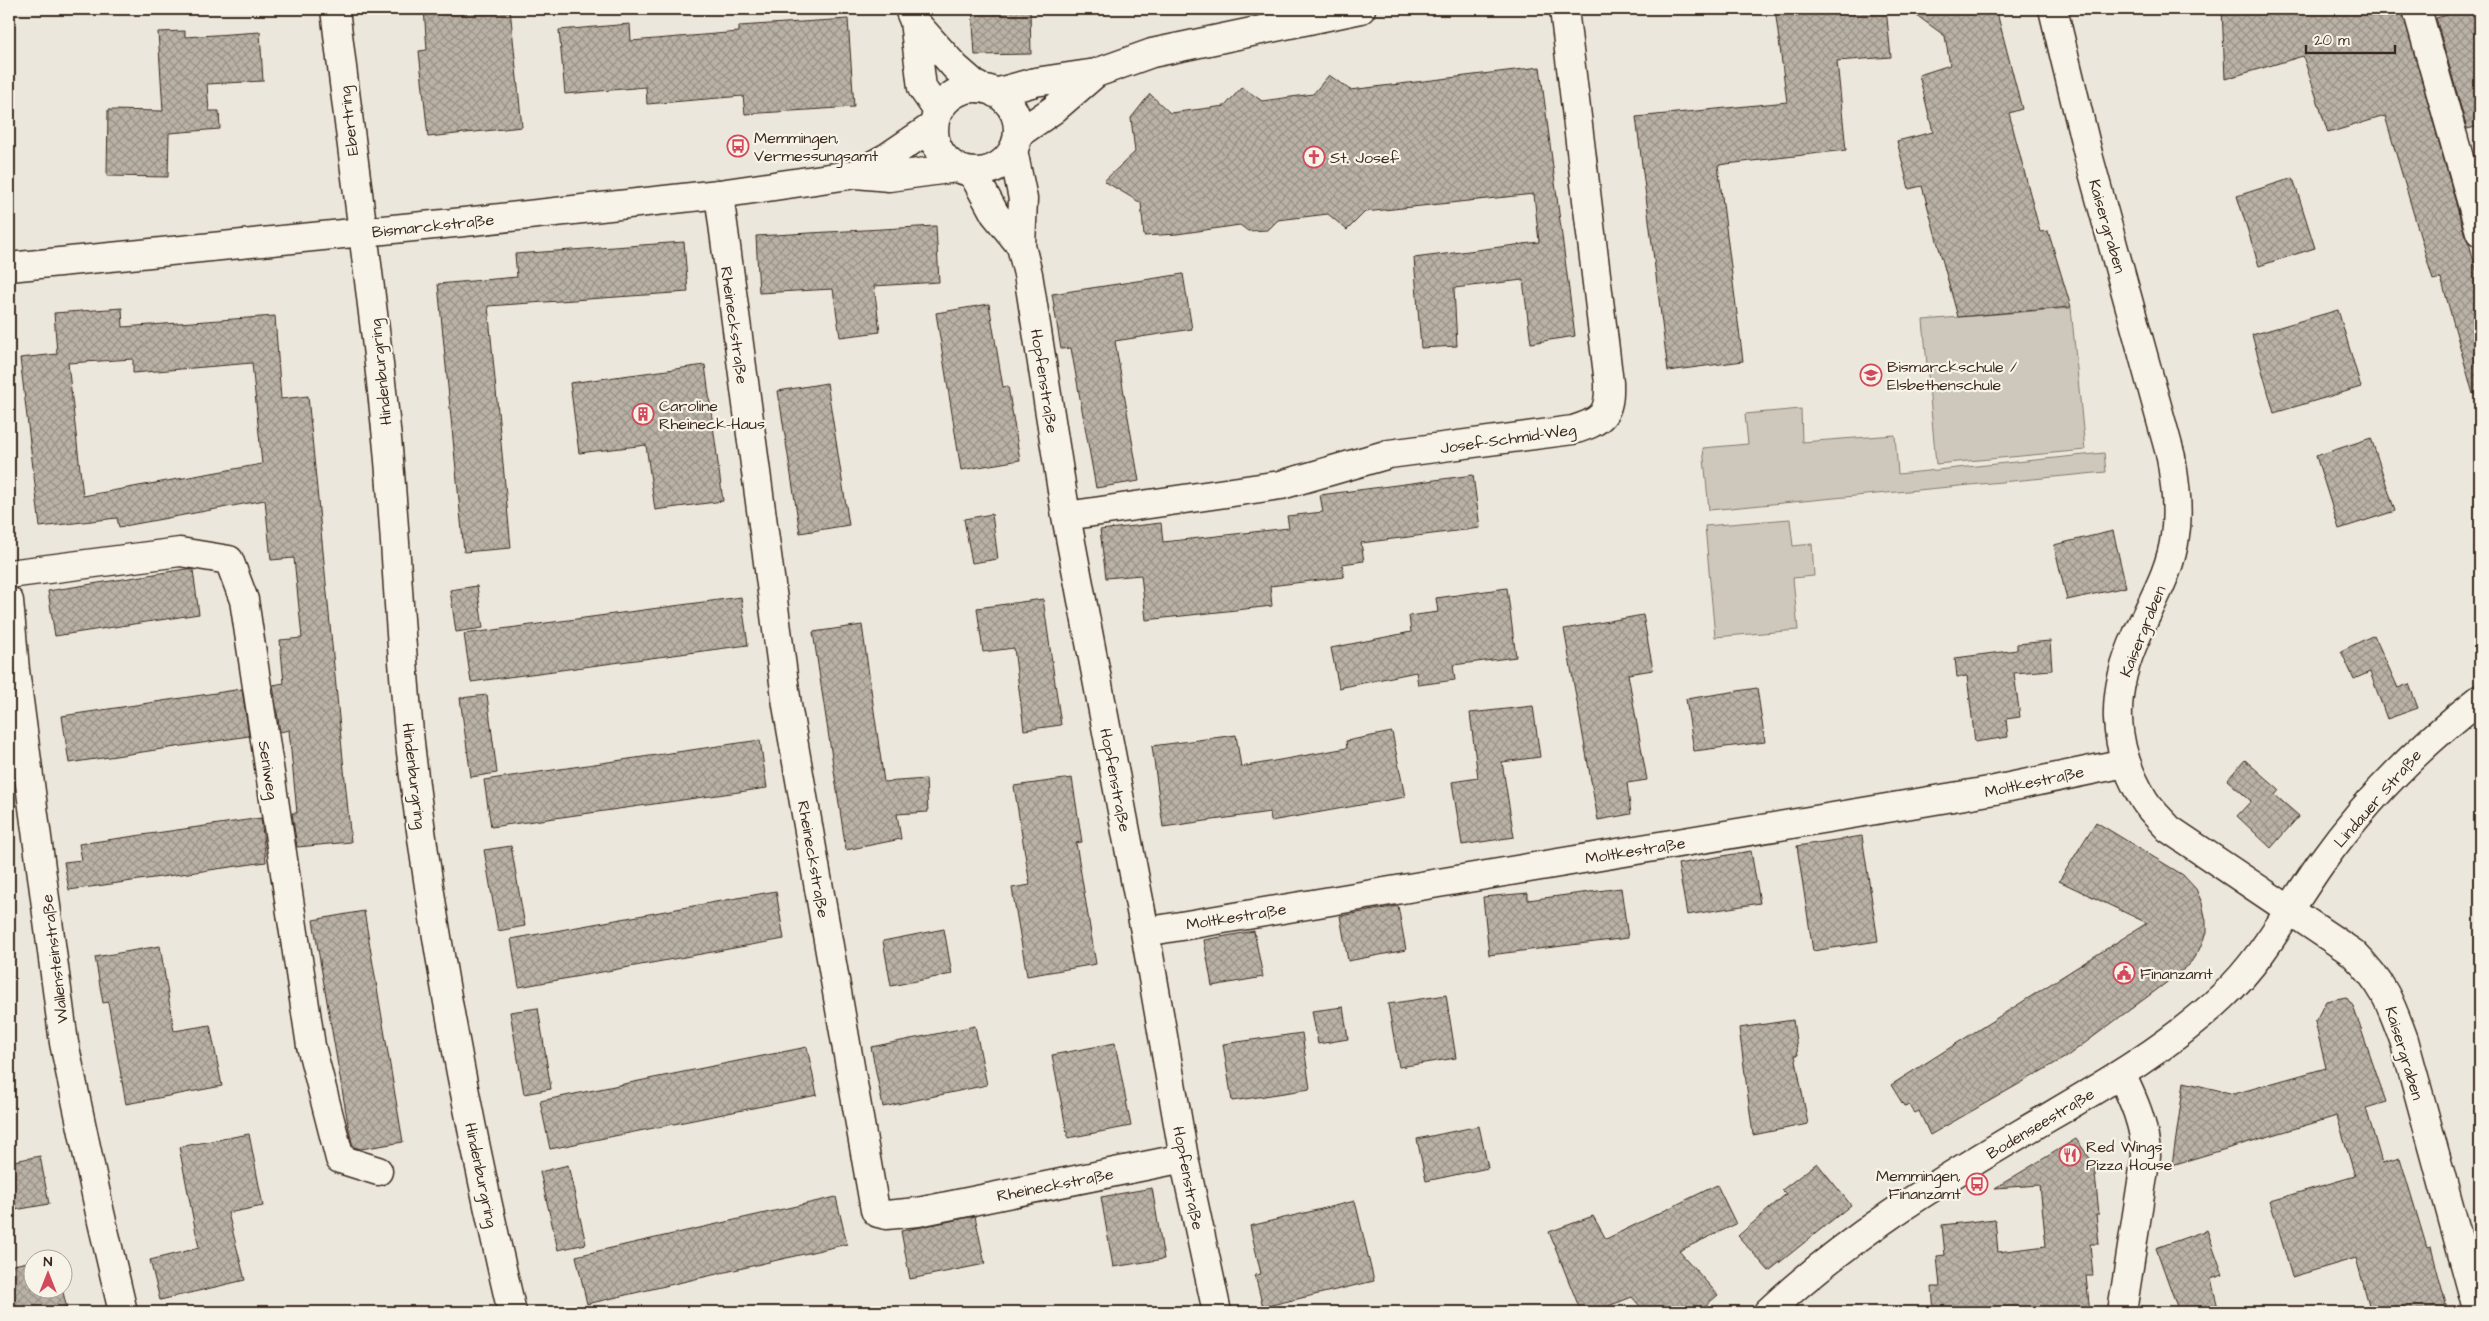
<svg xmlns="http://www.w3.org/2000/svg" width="2489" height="1321" font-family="'Architects Daughter',sans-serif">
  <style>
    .green { fill: #cec8bc; stroke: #84796d }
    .building { fill: url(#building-cross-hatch); stroke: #3b2a1e; fill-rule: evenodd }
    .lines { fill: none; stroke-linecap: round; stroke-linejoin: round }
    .minor-casing { stroke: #3b2a1e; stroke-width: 31 }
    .tertiary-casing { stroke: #3b2a1e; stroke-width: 31 }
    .secondary-casing { stroke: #3b2a1e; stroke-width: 31 }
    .minor { stroke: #f7f3e8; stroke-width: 28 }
    .tertiary { stroke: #f7f3e8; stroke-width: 28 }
    .secondary { stroke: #f7f3e8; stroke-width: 28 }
    .labels { text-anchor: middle; stroke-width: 4.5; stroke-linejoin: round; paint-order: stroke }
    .street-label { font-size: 16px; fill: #3b2a1e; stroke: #f7f3e8 }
    .poi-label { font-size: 16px; fill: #3b2a1e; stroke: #f7f3e8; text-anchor: start }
  </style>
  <defs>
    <pattern id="building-cross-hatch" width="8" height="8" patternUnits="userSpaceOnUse" patternTransform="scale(1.25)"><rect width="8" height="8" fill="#bab2a7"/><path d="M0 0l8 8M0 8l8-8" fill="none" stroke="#989187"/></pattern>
  </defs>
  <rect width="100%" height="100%" fill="#ece7dc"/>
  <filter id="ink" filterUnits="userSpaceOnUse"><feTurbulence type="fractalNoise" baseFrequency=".02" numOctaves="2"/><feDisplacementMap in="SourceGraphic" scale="10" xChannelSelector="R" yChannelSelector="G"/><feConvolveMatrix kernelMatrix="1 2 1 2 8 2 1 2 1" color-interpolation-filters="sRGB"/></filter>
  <g filter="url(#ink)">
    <!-- green -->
    <path class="green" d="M2071 308 2085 450 1936 464 1923 320Z
      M1801 409 1802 442 1895 435 1898 474 2104 453 2106 472 1709 510 1703 448 1748 444 1745 414Z
      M1790 519 1793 546 1812 544 1814 576 1793 578 1798 630 1715 637 1705 526Z"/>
    <!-- building -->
    <path class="building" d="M424 9H510L522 127 428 137 419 51 427 50Z
      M972 9H1030L1031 54 975 55Z
      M1775 9H1886L1891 57 1837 61 1846 150 1718 165 1743 361 1668 371 1636 117 1787 102Z
      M1908 9H1996L2022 109 2009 113 2040 232 2048 231 2071 307 1958 317 1922 186 1909 189 1897 141 1933 132 1919 75 1950 65 1945 36Z
      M2222 9H2402L2465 236 2469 243 2480 283V393L2473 394 2441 278 2433 280 2385 116 2328 133 2303 56 2225 79Z
      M2467 9H2480V126L2467 129 2436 18Z
      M848 19 854 107 745 114 743 96 647 104 646 87 565 94 559 30 630 24 631 41 739 32V26Z
      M185 31V37L260 32 263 81 207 84 209 111H219L220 129 169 133 168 177 107 176 108 110 163 111 158 32Z
      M1540 67 1575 336 1531 343 1523 280 1454 288 1457 346 1421 348 1414 258 1539 242 1534 194 1365 212 1347 230 1328 214 1278 220 1268 230 1248 231 1240 225 1177 234 1144 236 1141 203 1104 181 1135 152 1131 118 1150 94 1170 113 1225 106 1242 87 1262 101 1313 94 1329 75 1350 90Z
      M2293 178 2315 248 2259 266 2237 196Z
      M936 226 939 282 874 286 880 332 840 337 833 289 759 293 756 236Z
      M684 242 688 292 488 306 511 548 464 552 438 284 517 277 515 254Z
      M1183 274 1192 329 1115 341 1139 481 1096 488 1071 348 1061 349 1052 294Z
      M989 304 1003 387 1008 386 1020 460 961 470 936 313Z
      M122 308 123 327 275 316 281 399 308 396 351 842 297 847 292 813H297L289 730 280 732 273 685 284 683 280 640 302 638 294 558 271 560 265 500 119 527 117 518 40 527 20 358 57 354 54 313ZM133 359V373L252 363 262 464 83 496 68 363Z
      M2338 310 2361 387 2274 413 2252 335Z
      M705 365 723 501 655 510 646 445 579 453 570 383Z
      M827 383 849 525 800 533 778 391Z
      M2371 438 2395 511 2339 529 2316 456Z
      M1473 475 1480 528 1361 543 1364 561 1342 564 1344 577 1270 586 1272 606 1146 620 1141 575 1106 578 1100 530 1161 523 1163 542 1289 528 1287 516 1323 512 1320 495Z
      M992 514 998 559 972 563 964 519Z
      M2113 531 2126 587 2067 600 2054 545Z
      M186 569 193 570 199 614 55 636 48 591Z
      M477 586 483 628 456 632 450 590Z
      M1507 588 1516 657 1453 665 1455 680 1418 685 1416 672 1339 688 1331 648 1411 632 1409 616 1438 612 1436 598Z
      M741 597 748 645 471 682 464 634Z
      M1043 599 1061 725 1024 730 1014 648 983 652 977 608Z
      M1643 615 1653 670 1628 674 1647 780 1627 783 1631 814 1598 820 1564 629Z
      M862 625 884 782 926 779 928 812 897 814 901 839 846 850 813 632Z
      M2374 635 2398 688 2409 684 2418 708 2387 719 2370 672 2354 679 2341 651Z
      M2050 641 2052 670 2014 673 2020 717 2006 719 2008 737 1975 742 1967 676 1957 677 1955 658 2017 650V644Z
      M1757 688 1765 742 1694 751 1686 699Z
      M242 689 249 736 69 763 62 716Z
      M487 695 497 773 471 777 460 698Z
      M1533 706 1540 757 1502 762 1514 837 1462 845 1452 782 1478 778 1470 713Z
      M1392 732 1405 797 1271 821 1270 812 1163 827 1152 746 1236 735 1241 767 1347 748 1346 741Z
      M760 740 767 788 491 827 484 780Z
      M2245 760 2279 790 2275 795 2299 816 2271 848 2237 816 2251 801 2227 780Z
      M1072 778 1082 842 1076 843 1096 964 1027 976 1012 888 1030 885 1014 786Z
      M261 818 266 862 69 890 64 862 82 860 79 844Z
      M2096 822 2183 875 2196 889 2202 903 2206 921V933L2199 950 2189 965 2170 980 2066 1057 1930 1135 1919 1111 1915 1113 1909 1105 1904 1106 1891 1085 2147 923 2059 881Z
      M1862 836 1878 941 1813 951 1797 846Z
      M511 846 525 926 498 931 484 850Z
      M1751 851 1760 903 1687 915 1678 864Z
      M1621 888 1628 938 1489 955 1483 897 1528 893V900Z
      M776 891 784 939 519 987 511 939Z
      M1398 906 1406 950 1348 961 1340 916Z
      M364 911 403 1142 361 1149 353 1147 349 1130 313 920Z
      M944 929 952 974 891 986 883 941Z
      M1254 931 1263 977 1212 986 1204 940Z
      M160 946 174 1031 210 1025 222 1086 126 1104 108 1002 103 1003 95 957Z
      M1446 995 1456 1058 1399 1067 1388 1004Z
      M2346 997 2353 1006 2386 1102 2366 1108 2382 1163 2400 1158 2427 1248 2431 1247 2448 1312H2371L2356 1258 2292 1277 2270 1201 2355 1176 2337 1116 2172 1165 2184 1082 2234 1094 2326 1068 2315 1022 2326 1001Z
      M1343 1007 1348 1039 1318 1044 1312 1011Z
      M538 1008 551 1089 524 1094 510 1012Z
      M1793 1020 1798 1055H1795L1808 1124 1753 1135 1739 1028Z
      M975 1026 987 1085 883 1107 871 1047Z
      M1302 1033 1310 1089 1232 1101 1223 1044Z
      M1115 1043 1131 1126 1068 1138 1052 1055Z
      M807 1047 817 1095 550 1149 540 1101Z
      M1479 1126 1488 1168 1426 1181 1417 1139Z
      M249 1134 263 1206 228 1213 245 1280 160 1300 150 1260 199 1248 179 1147Z
      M2076 1139 2094 1164 2099 1214H2096L2099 1244H2090L2093 1276H2086L2090 1312H1934L1932 1287H1940L1937 1256 1945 1255 1942 1225 1995 1219 1998 1252 2046 1246 2040 1185 1995 1188Z
      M40 1156 49 1204 9 1211V1162Z
      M1817 1163 1851 1205 1769 1271 1738 1236 1786 1194 1782 1190Z
      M568 1165 586 1244 558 1250 540 1172Z
      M1717 1185 1736 1224 1679 1251 1718 1295 1698 1312H1645L1632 1297 1593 1312H1581L1549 1232 1593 1216 1606 1239Z
      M1152 1188 1164 1259 1113 1267 1101 1197Z
      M836 1197 847 1244 587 1304 576 1256Z
      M1355 1201 1374 1281 1263 1307 1255 1275 1261 1274 1250 1226Z
      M975 1216 985 1264 910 1279 901 1231Z
      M2207 1230 2223 1275 2211 1279 2219 1312H2179L2156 1248Z
      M32 1261V1288H62L67 1309 49 1312H9V1266Z"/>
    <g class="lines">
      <!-- minor casing -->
      <g class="minor-casing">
        <path id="minor" d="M909 9 914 21 922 88 938 111
          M2417 9 2480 232
          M914 21 956 68 979 88
          M1013 150 1023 199 1021 246 1028 274 1066 516 1145 932 1184 1158 1217 1312
          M972 172 995 214 1021 246
          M719 194 787 705 875 1210 878 1213 886 1215 918 1212 1184 1158
          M1066 516 1281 485 1389 454 1573 430C1602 421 1610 415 1609 383L1564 9
          M9 574 180 552 229 560 244 600 311 1046 340 1159 378 1171
          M9 601 15 670 64 1043 100 1213 123 1312
          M1145 932 1995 790 2125 763
          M2121 1074C2134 1101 2145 1125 2146 1156L2122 1312
          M1768 1312C1844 1240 1935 1184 2025 1131 2093 1091 2164 1052 2222 997 2263 959 2289 908 2321 863 2366 800 2419 746 2480 699"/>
      </g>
      <!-- tertiary casing -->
      <g class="tertiary-casing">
        <path id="tertiary" d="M2053 9 2089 158 2171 457C2175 483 2179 510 2175 536 2171 571 2151 603 2137 635 2110 693 2111 746 2144 800 2151 811 2161 820 2169 829L2353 953C2383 983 2390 1001 2404 1040L2478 1312
          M934 130a42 42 0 1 1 84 0a42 42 0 1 1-84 0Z
          M995 93 1035 82 1096 73 1152 53 1361 9
          M1018 134 1053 110 1096 73
          M856 174 886 158 933 126
          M9 267 464 222 719 194 856 174 889 177 956 168"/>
      </g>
      <!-- secondary casing -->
      <g class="secondary-casing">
        <path id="secondary" d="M335 9C352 156 374 302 388 449 397 550 400 652 411 752 433 941 469 1128 512 1312"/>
      </g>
      <!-- minor -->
      <use href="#minor" class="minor"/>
      <!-- tertiary -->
      <use href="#tertiary" class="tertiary"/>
      <!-- secondary -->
      <use href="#secondary" class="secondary"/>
    </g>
  </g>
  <!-- icons -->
  <defs>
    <g id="bus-ring" transform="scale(1.125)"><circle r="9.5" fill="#f7f3e8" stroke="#d1495b" stroke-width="1.5"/><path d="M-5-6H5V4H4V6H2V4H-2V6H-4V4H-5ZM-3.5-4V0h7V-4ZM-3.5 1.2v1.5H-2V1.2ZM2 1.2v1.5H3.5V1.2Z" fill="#d1495b"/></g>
    <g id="church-ring" transform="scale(1.125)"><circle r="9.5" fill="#f7f3e8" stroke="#d1495b" stroke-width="1.5"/><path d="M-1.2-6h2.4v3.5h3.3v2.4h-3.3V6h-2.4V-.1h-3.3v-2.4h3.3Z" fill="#d1495b"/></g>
    <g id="school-ring" transform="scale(1.125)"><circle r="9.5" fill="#f7f3e8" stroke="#d1495b" stroke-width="1.5"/><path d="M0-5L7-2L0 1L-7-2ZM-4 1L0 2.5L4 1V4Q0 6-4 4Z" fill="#d1495b"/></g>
    <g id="building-ring" transform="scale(1.125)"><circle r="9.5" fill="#f7f3e8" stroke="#d1495b" stroke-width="1.5"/><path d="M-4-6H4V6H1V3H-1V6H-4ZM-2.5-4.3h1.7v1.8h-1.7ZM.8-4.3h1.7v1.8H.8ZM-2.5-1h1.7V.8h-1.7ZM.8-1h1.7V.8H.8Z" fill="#d1495b"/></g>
    <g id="civic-ring" transform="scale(1.125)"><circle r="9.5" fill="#f7f3e8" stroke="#d1495b" stroke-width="1.5"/><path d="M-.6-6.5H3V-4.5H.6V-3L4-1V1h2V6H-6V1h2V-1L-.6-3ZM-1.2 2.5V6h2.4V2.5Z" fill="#d1495b"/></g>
    <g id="restaurant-ring" transform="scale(1.125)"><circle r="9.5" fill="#f7f3e8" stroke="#d1495b" stroke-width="1.5"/><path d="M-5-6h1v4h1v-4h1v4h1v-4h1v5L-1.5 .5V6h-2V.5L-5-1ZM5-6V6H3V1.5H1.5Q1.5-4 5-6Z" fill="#d1495b"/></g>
  </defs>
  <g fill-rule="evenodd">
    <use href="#bus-ring" x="738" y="146"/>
    <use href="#church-ring" x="1314" y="157"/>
    <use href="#school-ring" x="1871" y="375"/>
    <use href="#building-ring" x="643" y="414"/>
    <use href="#civic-ring" x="2124" y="973"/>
    <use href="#restaurant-ring" x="2070" y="1155"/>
    <use href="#bus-ring" x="1977" y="1184"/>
  </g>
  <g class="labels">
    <!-- street labels -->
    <g class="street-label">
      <text transform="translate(348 121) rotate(-97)" y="6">Ebertring</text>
      <text transform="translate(433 225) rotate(-6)" y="6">Bismarckstraße</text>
      <text transform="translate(2108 226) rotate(74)" y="6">Kaisergraben</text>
      <text transform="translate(735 325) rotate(82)" y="6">Rheineckstraße</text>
      <text transform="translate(380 372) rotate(-96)" y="6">Hindenburgring</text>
      <text transform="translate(1045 381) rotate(81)" y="6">Hopfenstraße</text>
      <text transform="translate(1508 438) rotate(-8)" y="6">Josef-Schmid-Weg</text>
      <text transform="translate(2142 631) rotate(-68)" y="6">Kaisergraben</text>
      <text transform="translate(269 770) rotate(81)" y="6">Seniweg</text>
      <text transform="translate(415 776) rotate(83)" y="6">Hindenburgring</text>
      <text transform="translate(1116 780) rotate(79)" y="6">Hopfenstraße</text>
      <text transform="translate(2034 781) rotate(-12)" y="6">Moltkestraße</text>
      <text transform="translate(2377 798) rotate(-49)" y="6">Lindauer Straße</text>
      <text transform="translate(1635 850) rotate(-9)" y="6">Moltkestraße</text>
      <text transform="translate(814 859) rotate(80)" y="6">Rheineckstraße</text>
      <text transform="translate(1236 916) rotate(-9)" y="6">Moltkestraße</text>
      <text transform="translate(54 959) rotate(-97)" y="6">Wallensteinstraße</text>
      <text transform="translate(2405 1053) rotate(73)" y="6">Kaisergraben</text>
      <text transform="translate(2040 1123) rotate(-31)" y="6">Bodenseestraße</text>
      <text transform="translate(482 1175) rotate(78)" y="6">Hindenburgring</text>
      <text transform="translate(1189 1178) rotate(79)" y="6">Hopfenstraße</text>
      <text transform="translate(1055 1184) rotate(-11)" y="6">Rheineckstraße</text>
    </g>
    <!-- poi labels -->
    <g class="poi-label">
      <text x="754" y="143">Memmingen,<tspan x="754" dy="18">Vermessungsamt</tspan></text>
      <text x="1330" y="163">St. Josef</text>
      <text x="1887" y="372">Bismarckschule /<tspan x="1887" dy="18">Elsbethenschule</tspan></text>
      <text x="659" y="411">Caroline<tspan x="659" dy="18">Rheineck-Haus</tspan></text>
      <text x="2140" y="979">Finanzamt</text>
      <text x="2086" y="1152">Red Wings<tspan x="2086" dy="18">Pizza House</tspan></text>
      <text x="1961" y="1181" text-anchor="end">Memmingen,<tspan x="1961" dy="18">Finanzamt</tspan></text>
    </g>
  </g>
  <!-- margin -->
  <rect width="2489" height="1321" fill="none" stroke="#f7f3e8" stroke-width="30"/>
  <rect x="15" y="15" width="2459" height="1291" fill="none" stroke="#3b2a1e" stroke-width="2" filter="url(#ink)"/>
  <!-- north arrow -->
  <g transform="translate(48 1274)"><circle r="24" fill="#f7f3e8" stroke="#aca397"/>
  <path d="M0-4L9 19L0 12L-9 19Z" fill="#d1495b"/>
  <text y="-8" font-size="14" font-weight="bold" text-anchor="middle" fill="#3b2a1e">N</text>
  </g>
  <!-- scale -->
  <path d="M2306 45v8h89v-8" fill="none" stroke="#3b2a1e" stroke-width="2.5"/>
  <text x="2314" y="45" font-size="15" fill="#3b2a1e" stroke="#f7f3e8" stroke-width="4" paint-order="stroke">20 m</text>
</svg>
